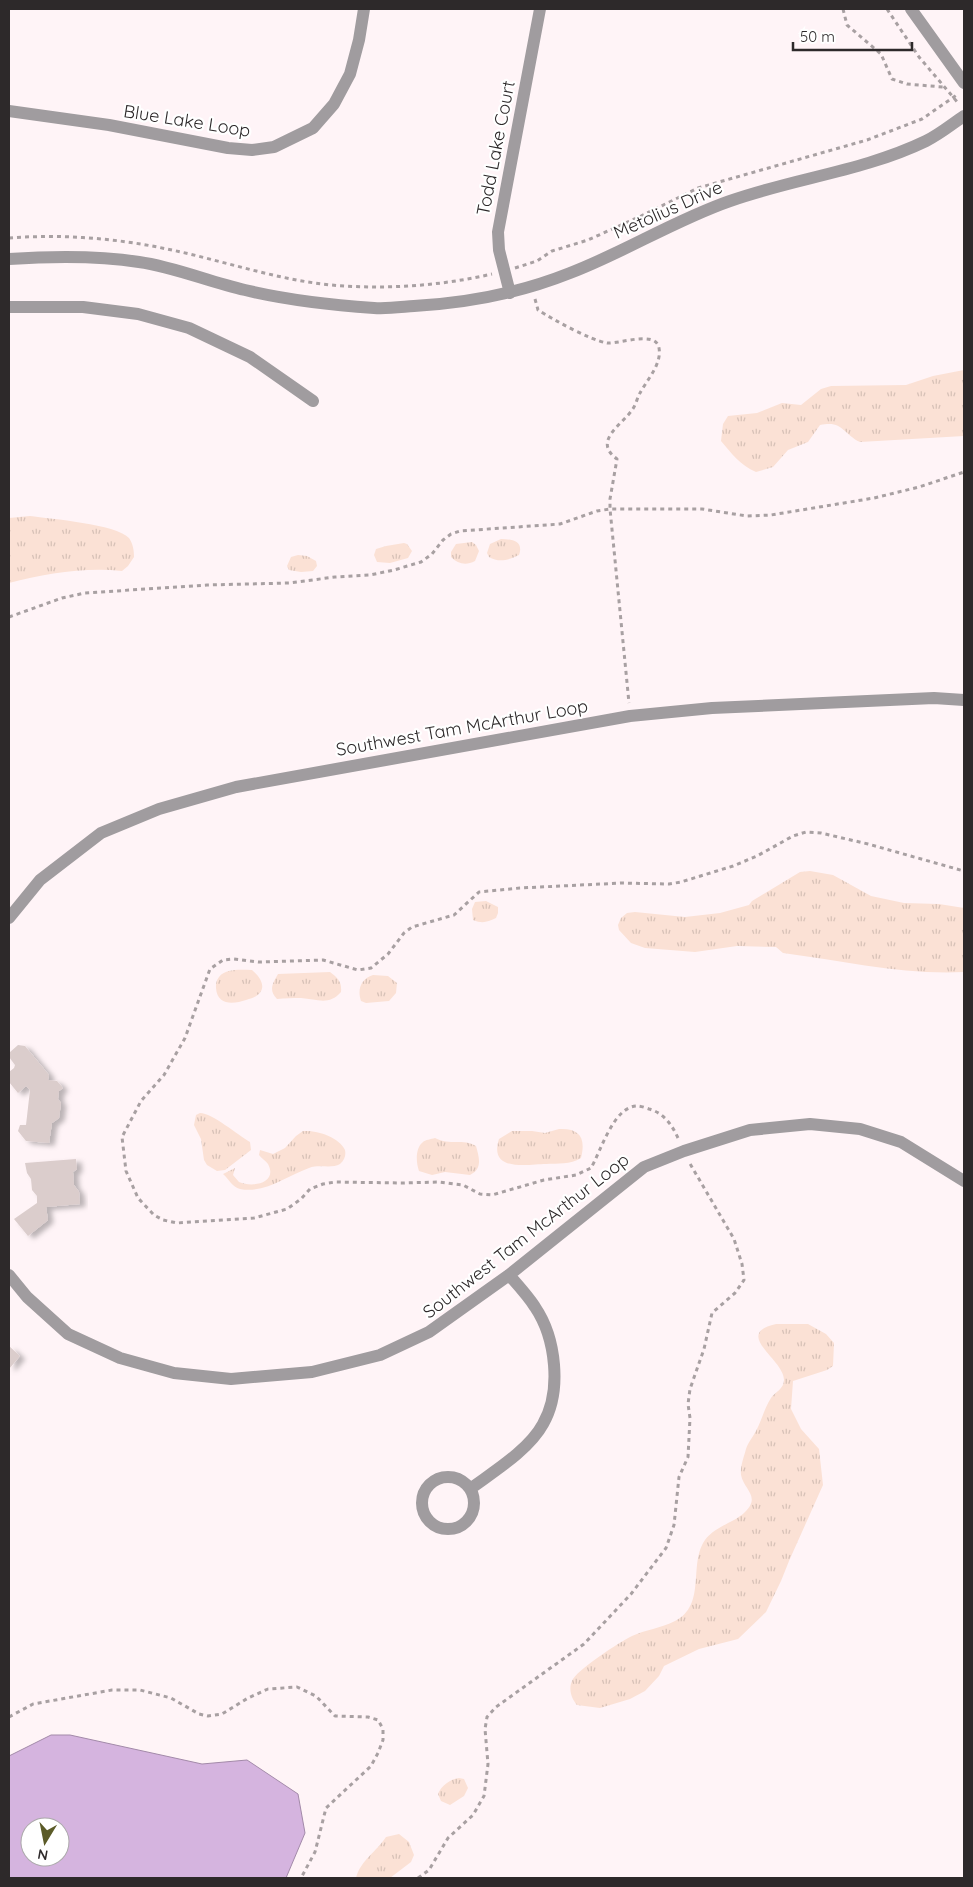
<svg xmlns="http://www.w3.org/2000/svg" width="973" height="1887" font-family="Quicksand,sans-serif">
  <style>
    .grass { fill: url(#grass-tufts) }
    .water { fill: #d5b4df; stroke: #a38aa9; fill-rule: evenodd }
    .building { fill: #dbcdcc; filter: url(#shadow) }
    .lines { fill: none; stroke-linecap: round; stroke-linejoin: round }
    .path { stroke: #a8a0a2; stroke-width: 3; stroke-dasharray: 4 4; stroke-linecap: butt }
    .minor { stroke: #a09c9f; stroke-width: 12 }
    .labels { text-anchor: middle; stroke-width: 4.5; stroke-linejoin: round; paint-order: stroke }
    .street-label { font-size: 18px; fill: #2d292a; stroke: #fff }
  </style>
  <defs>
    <pattern id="grass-tufts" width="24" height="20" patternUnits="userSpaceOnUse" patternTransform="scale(1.25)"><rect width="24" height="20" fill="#fbe1d5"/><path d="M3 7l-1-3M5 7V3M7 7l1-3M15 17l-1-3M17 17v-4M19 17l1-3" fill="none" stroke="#d7c1b7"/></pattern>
    <filter id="shadow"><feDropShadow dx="5.5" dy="3" stdDeviation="2.5" flood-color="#0004"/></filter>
  </defs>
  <rect width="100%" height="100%" fill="#fff4f7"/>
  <!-- grass -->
  <path class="grass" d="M964 370V436L860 442C842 433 843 420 820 425L808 442 788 450 773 467 756 472C740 465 732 454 721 441L723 424 728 416 757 413 782 403 801 405 821 389 831 386 906 385 933 376Z
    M30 516C51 519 116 524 129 538 133 544 134 550 134 557L128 566 122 571C84 567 45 574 9 583V518Z
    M501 539C512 539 524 541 519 555 509 560 499 563 489 557L487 553 490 544Z
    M472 542 476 545 479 551 475 561C466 566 458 564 451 557V552L456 544Z
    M404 543 407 544 412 551 408 558 390 563 377 562 374 555 376 549 386 546Z
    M298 555 307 556 316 561 317 566 313 571 301 572 289 570 287 566 291 557Z
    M810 871 833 875 871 896 904 903 939 904 964 908V972C903 975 844 961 783 953L776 947 737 946 695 952 645 948 631 943 619 930 618 925 621 918 627 913 635 912 685 917 720 913 749 905 752 901 800 872Z
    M486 901 498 907V913L496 918C487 922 483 924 473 920L472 909 475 902Z
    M252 970C267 983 266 995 246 1000 234 1004 217 1006 216 988 216 984 216 981 219 977 226 968 241 970 252 970Z
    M330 972C338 978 342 982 341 992 329 1006 317 999 301 998 293 998 285 998 277 999 268 990 273 983 278 974Z
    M373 975 388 976 397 983 396 993 389 1001 366 1003 361 1001C357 989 361 979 373 975Z
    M200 1113C212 1113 238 1135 250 1142L251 1150 225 1170 217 1171 207 1165 204 1160 201 1139 194 1125 196 1115Z
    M559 1129C580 1128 586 1138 581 1158 570 1165 558 1163 546 1164 529 1164 488 1173 499 1139L512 1131H532L545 1133Z
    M303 1131C317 1130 339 1137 345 1150 346 1155 345 1160 340 1164 332 1169 319 1164 309 1168 287 1176 264 1194 240 1189 232 1187 229 1179 223 1174L235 1168 233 1175 239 1182C253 1188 278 1183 268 1164 266 1161 261 1158 259 1155L260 1150 273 1154 285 1148 296 1136Z
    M435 1138C450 1146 463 1138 476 1146 479 1157 483 1169 470 1175L445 1172 432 1175 419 1171C416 1163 415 1148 423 1142 425 1140 431 1139 435 1138Z
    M776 1324H808L826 1334 834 1343 833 1366 827 1370 793 1381 791 1409 801 1429 819 1449 823 1485 789 1561 781 1581 766 1612 738 1639 699 1649 664 1666 659 1676 645 1691 630 1699 600 1708 577 1705C572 1699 568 1690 572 1681 575 1671 621 1641 632 1636 645 1630 661 1628 675 1621 707 1605 688 1564 705 1540 715 1526 734 1523 745 1512 761 1496 744 1490 741 1475 740 1466 744 1457 746 1449 748 1442 754 1436 757 1429 762 1419 765 1407 771 1398 775 1392 784 1389 784 1380 784 1359 732 1334 776 1324Z
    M459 1778 464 1779 468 1788 464 1796 450 1805 441 1801 438 1794C441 1786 450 1779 459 1778Z
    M399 1834 409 1842 414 1855 411 1862 390 1878H356C360 1861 377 1851 386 1837Z"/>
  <!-- water -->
  <path class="water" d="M51 1735H70L202 1764 247 1760 298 1794 305 1833 286 1878H9V1756ZM30 1827H60V1857H30Z"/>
  <!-- building -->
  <path class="building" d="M18 1045 25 1046 49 1075 48 1080 57 1081 63 1088 59 1091 58 1099 61 1103 59 1118 52 1123 49 1143 26 1141 18 1131 20 1125H26L30 1090 26 1086 18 1093 9 1082V1072L14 1068 15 1065 9 1057V1053Z
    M76 1159 77 1169 73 1172 74 1185 79 1192 80 1204 46 1207 48 1220 28 1236 14 1219 37 1203V1196L32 1190 31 1179 27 1173 25 1163Z
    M9 1346 20 1356 9 1369Z"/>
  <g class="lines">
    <!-- path -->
    <path class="path" d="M843 9 847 25 881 54 892 79 907 84 943 87
      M887 9 919 57 959 104
      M9 238C62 234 115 238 167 249 226 261 285 283 345 286 395 289 444 285 492 274
      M515 268 537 261 552 251 588 240 641 216 698 188 867 140 922 119 958 94
      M535 299 538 310C554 320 590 340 607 343 620 344 656 330 659 348 662 364 647 380 640 393 637 398 636 405 632 410 622 425 592 441 617 459L610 499V509L629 703
      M9 617 62 598 85 593 207 585 289 583 335 577 370 575 394 570 421 562 432 554 443 540 451 534 460 531 560 524 597 511 610 509H702L747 516 771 515 874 498 919 487 964 472
      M678 1138C672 1125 664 1113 649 1109 646 1108 641 1106 638 1106 614 1105 601 1151 591 1168L576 1175 544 1180 492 1195 480 1194 463 1185 439 1182 403 1183 335 1182 323 1184 310 1189 301 1199 287 1209 254 1218 177 1223 163 1220 154 1215 138 1198 126 1171 122 1137 141 1101 164 1075 185 1038 210 969 223 960 234 959 258 962 323 960 358 970 371 968 388 954 404 933 412 927 454 915 479 892 520 888 622 883 669 884 681 882 733 866 757 856 793 836 806 832 821 833 868 844 964 871
      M9 1717 33 1704 112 1690H140L171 1698 199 1714 208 1716 222 1714 248 1698 268 1689 297 1687 316 1696 335 1716 368 1717 378 1720 383 1729V1740L378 1753 371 1766 326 1808 315 1852 301 1878
      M418 1878 429 1870 448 1838 473 1815 484 1796 488 1764 485 1729 487 1717 496 1707 584 1644 631 1594 666 1548 674 1525 679 1477 688 1457 690 1418 688 1404 690 1389 704 1349 712 1313 735 1293 744 1280 742 1264 734 1239 689 1162"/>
    <!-- minor -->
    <path class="minor" d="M911 9 964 83
      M9 111 109 125 228 148 252 150 274 147 313 128 334 104 350 74 359 40 364 9
      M9 259C52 256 95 255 139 262 175 267 209 282 245 290 287 300 331 305 374 308 387 309 401 307 414 306 468 303 520 293 570 273 625 252 675 220 730 201 795 178 864 171 926 141 940 134 952 124 964 116
      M510 293 499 250 498 232 540 9
      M9 307H83L138 314 189 328 250 357 313 401
      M9 918 40 880 101 833 159 809 236 787 630 716 712 708 934 698 964 700
      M9 1275 27 1297 68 1334 120 1358 174 1373 231 1379 312 1372 380 1355 429 1332 509 1275 644 1167 684 1151 750 1130 810 1124 860 1129 901 1142 964 1181
      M422 1503a26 26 0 1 1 52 0a26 26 0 1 1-52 0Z
      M470 1489C493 1472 529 1450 543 1424 562 1391 556 1338 535 1307 528 1296 518 1285 509 1275"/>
  </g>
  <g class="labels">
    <!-- street labels -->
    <g class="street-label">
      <text transform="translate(187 121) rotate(9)" y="6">Blue Lake Loop</text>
      <text transform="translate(496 148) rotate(-79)" y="6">Todd Lake Court</text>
      <text transform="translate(668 210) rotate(-24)" y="6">Metolius Drive</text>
      <text transform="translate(462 728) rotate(-10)" y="6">Southwest Tam McArthur Loop</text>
      <text transform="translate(526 1236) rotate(-38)" y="6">Southwest Tam McArthur Loop</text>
    </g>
  </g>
  <!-- border -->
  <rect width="973" height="1887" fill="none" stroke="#2d292a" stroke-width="20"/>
  <!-- north arrow -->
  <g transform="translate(45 1842) rotate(190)"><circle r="24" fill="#ffffff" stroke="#aba9aa"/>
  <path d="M0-4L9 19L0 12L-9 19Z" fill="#5b5b28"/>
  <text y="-8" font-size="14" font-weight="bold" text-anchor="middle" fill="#2d292a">N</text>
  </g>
  <!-- scale -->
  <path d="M793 42v8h119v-8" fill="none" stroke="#2d292a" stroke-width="2.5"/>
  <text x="800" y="42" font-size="15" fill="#2d292a" stroke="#ffffff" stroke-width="4" paint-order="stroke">50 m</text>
</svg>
